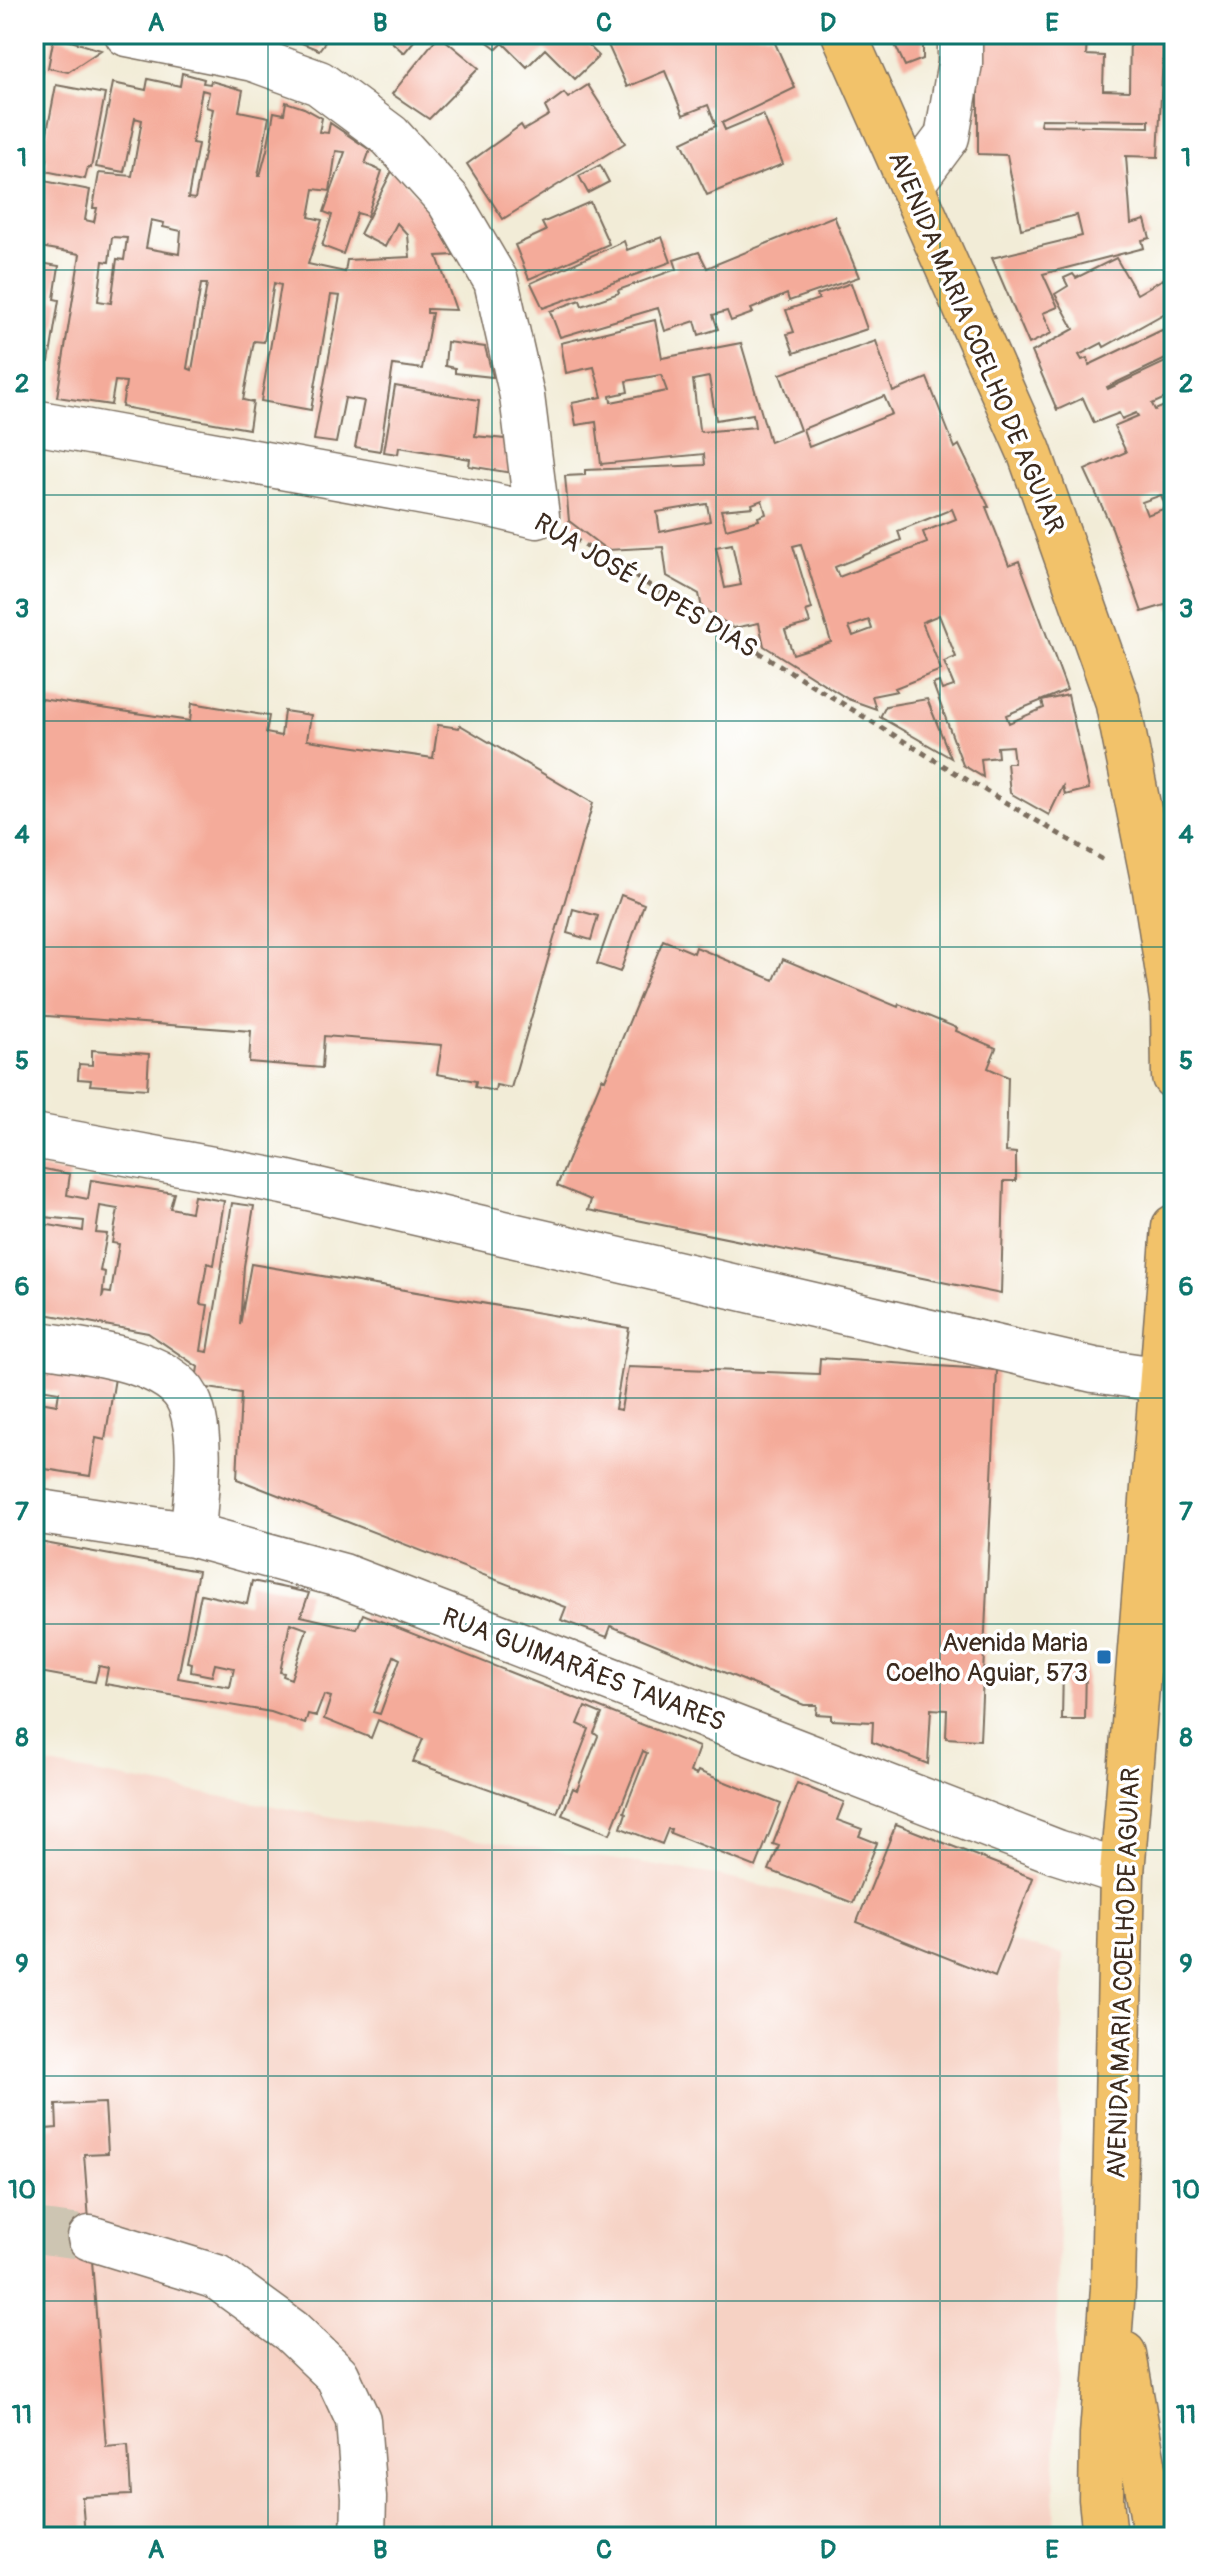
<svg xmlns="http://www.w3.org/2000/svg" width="1208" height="2571" font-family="Pangolin,sans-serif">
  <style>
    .built { fill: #f6d2c4 }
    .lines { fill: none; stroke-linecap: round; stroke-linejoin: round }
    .stream { stroke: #51bec9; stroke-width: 14 }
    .building { fill: #f4ab9a; fill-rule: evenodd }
    .minor-tunnel { stroke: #cdc5b2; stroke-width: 44; stroke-dasharray: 44 22; stroke-linecap: butt }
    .minor-casing { stroke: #7b6e5f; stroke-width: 47 }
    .major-casing { stroke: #7b6e5f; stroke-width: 47 }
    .path { stroke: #7b6e5f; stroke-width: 5; stroke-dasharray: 6 6; stroke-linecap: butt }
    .minor { stroke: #fff; stroke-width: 44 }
    .major { stroke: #f2c26a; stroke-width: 44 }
    .grid { fill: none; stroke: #0f766e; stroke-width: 2; stroke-opacity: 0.55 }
    .poi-dot { fill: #1f6fb2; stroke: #fff; stroke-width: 3 }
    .labels { text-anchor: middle; stroke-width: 7; stroke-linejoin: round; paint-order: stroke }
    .street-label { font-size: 26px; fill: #3b2a1e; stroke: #fff }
    .poi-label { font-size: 26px; fill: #3b2a1e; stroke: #fff; text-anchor: end }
    .neatline { fill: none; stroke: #0f766e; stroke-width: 3 }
    .grid-label { font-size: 26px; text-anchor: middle; font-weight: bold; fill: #0f766e }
  </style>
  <rect width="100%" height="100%" fill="#fff"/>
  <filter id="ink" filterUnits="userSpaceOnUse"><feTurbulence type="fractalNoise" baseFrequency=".0125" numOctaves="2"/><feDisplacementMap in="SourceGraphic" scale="16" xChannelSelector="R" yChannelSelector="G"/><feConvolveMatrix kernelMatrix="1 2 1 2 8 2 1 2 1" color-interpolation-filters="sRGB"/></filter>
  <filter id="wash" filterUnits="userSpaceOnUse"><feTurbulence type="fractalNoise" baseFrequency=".006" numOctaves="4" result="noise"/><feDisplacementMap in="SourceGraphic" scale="32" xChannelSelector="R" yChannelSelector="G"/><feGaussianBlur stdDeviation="1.8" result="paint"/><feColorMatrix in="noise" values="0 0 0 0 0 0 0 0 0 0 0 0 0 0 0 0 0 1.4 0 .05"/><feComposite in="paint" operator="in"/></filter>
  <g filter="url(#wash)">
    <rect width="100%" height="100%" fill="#f2ecd7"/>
    <!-- built -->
    <path class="built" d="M34 1762 333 1817 710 1874 1063 1954 1054 2537H34Z"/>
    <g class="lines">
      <!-- stream -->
      <path class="stream" d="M1174 154V175"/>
    </g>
    <g id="blocks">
      <!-- building -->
      <path class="building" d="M279 34H331L319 50Z
        M383 34H420L404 53Z
        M477 34H577L599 56 575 79 545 49 527 67 503 43 497 49Z
        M603 34H771L795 88 722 123 725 130 763 114 783 164 707 195 682 142 716 126 708 105 683 115 665 71 627 87Z
        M890 34H923V59L905 66Z
        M978 34 1087 38 1086 55 1104 56 1103 90 1129 91 1130 34H1164L1158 157 1126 156 1131 224 1145 220 1150 238 1142 240 1144 248 1043 274 1058 307 1043 313 1052 333 1029 344 992 258 1082 236 1077 215 1021 229 1007 155 978 154ZM1041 119 1149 120V127L1040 125Z
        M439 35 479 68 429 119 392 94Z
        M54 36 101 50 68 72 48 68Z
        M34 70 43 71 35 108H34Z
        M182 73 204 79 203 83 210 84 211 81 243 90 239 111 269 117 258 176H260L267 150 274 112 284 114 286 102 304 108 322 118 319 132 328 133 330 123 370 150 365 164 382 171 367 216 357 213 343 254 322 246 332 215 324 212 345 152 336 151 330 191 314 189 309 217 322 220 308 264 345 272 347 260 410 257 408 235 397 223 385 247 360 234 393 169 429 211 454 255 437 256 456 310 427 309V313H432L422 369 393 365 380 451 355 447 364 401 345 398 336 443 314 440 340 296 331 295 311 410 261 401 281 285 274 283 264 342 254 341 243 400 253 402 249 429 122 407 126 382 115 381 111 405 57 397 80 254 34 246V179L90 190 85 220 94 222 97 208H93L99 173 132 176 142 120 135 118 124 172 96 167 113 83 146 90 148 79 180 86ZM202 90 209 92 206 107 213 109 195 199 188 198 198 144 192 143ZM151 220 164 223 163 227 181 231 179 254 146 248ZM112 237 127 238 124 260 117 259 111 303 98 301 103 261 109 262ZM201 284H207L192 370 187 368Z
        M56 85 105 94 91 168 88 167 85 179 45 171 47 159 42 158Z
        M588 85 625 143 503 219 467 164 521 125 524 130 549 115 545 107 564 93 568 98Z
        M600 165 609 182 588 193 579 176Z
        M590 202 609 244 529 279 515 245 546 231 542 223Z
        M834 216 859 277 789 301 787 294 751 309 753 313 731 321 727 311 713 315 718 329 699 335 695 321 665 331 658 308 560 337 550 311 580 300 582 306 619 293 618 290 677 269 674 260 699 252 707 268Z
        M662 237 671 262 543 308 531 283 624 241 627 250Z
        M1116 258 1137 294 1163 279 1174 298V308L1104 347 1102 343 1079 355 1082 360 1087 358 1089 365 1162 330 1163 333 1174 329V355L1107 387 1108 389 1174 358V394L1152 404 1155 410 1174 402V608L1170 609 1168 604 1142 612 1112 528 1085 470 1126 452 1114 426 1138 416 1136 413 1122 419 1119 413 1094 423 1083 398 1057 410 1032 352 1074 329 1055 294 1068 286 1064 278 1073 274 1076 278ZM1161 495 1166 508 1147 515 1142 502Z
        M34 262 59 266 54 299 59 300 49 362 34 360Z
        M851 283 867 329 794 353 787 334 794 332 786 310 819 299 817 295Z
        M655 320 662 358 741 343 770 442 800 430 780 374 876 341 893 392 927 378 955 448 959 445 989 507H986L1009 565 1019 561 1067 690 1006 715 1009 723 1044 708 1042 701 1068 695 1089 789 1065 795 1063 786 1049 815 1010 793 1007 763H1014L1012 746 997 747 998 757 981 759 983 777 963 765 933 684 939 682 942 690 954 686 944 662 956 657 939 615 922 622 941 670 895 688 897 691 872 696 876 709 848 699 764 646 759 623 734 628 702 608 699 594 667 576 663 547 607 550 569 521 565 476 585 475V470L705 465 704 454 601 464 596 422 576 425 572 403 602 397 594 367 566 373 561 343ZM661 375 667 391 611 402 610 396 628 392 626 381ZM709 377 716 420 753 414 755 427 701 432 699 429 693 380ZM884 396 892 414 809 447 803 429ZM762 500 766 514 758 517 759 520 726 529 721 510 753 507 752 504ZM707 504 710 521 660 532 657 512ZM952 509 956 519 923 532 927 543 839 577 835 567 901 540 898 531ZM732 544 741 585 725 588 716 547ZM801 544 831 642 793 654 785 630 810 623 806 611 812 609 793 546ZM869 620 872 629 853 636 849 627Z
        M447 342 485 347 493 377 455 373V368L445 366Z
        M395 386 479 400 475 436 505 439 512 473 469 466 470 459 399 447 398 454 384 452Z
        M34 698 190 721 192 703 269 716 266 733 281 736 284 711 311 715 307 740 433 758 438 725 459 728 460 725 593 803 511 1088 496 1085 495 1091 475 1087 476 1081 437 1074 442 1045 324 1036 322 1068 249 1062 251 1031 34 1015Z
        M927 699 951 758 880 717 886 706Z
        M621 895 644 904 620 972 597 964Z
        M573 909 598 916 591 940 567 933Z
        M663 940 694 953 696 947 774 980 783 959 898 1007 899 1004 957 1028 956 1031 996 1048 988 1068 1008 1077 1006 1152 1016 1153V1181H1004L1001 1294 588 1210 591 1200 557 1186 602 1078 605 1080Z
        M92 1050 149 1054 147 1089 90 1085 91 1080 78 1079 79 1064 92 1065Z
        M34 1167 70 1174 67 1195 88 1199 91 1180 174 1193 170 1208 191 1212 194 1196 224 1201 214 1265 207 1263 200 1304 208 1305 201 1351 208 1352 232 1203 254 1206 244 1266 240 1325 251 1264 629 1328 615 1409 621 1410 628 1367 819 1374 820 1358 997 1370 980 1740 946 1738 947 1710 931 1709 928 1764 872 1742 873 1722 831 1720V1715L816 1714 817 1705H804L611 1626 607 1637 561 1620 566 1607 237 1479 241 1393 195 1386 198 1367 148 1333 34 1312ZM100 1206 118 1209 112 1243 119 1244 111 1293 104 1292 102 1298 105 1272 100 1271 107 1234 96 1233ZM44 1217 84 1221 83 1231 43 1224Z
        M34 1365 115 1378 105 1440 96 1438 90 1476 45 1469V1473L41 1472 37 1491H34V1401L57 1405 59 1392 34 1388Z
        M34 1541 198 1571 178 1678 230 1687 234 1668 215 1664 212 1676 191 1672 192 1663 187 1662 201 1594 247 1604 252 1581 309 1593 301 1616 357 1629 363 1614 699 1747 690 1772 696 1775 698 1771 781 1804 756 1867 670 1833 671 1829H668L662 1844 621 1828 626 1813 624 1812 647 1753 643 1751 610 1834 562 1815 573 1788 577 1790 598 1736 594 1733 602 1714 585 1707 578 1724 589 1729 557 1813 413 1762 423 1739 378 1720 371 1738 324 1719 331 1697 324 1695 316 1716 308 1714 305 1724 271 1712 105 1684 108 1668 99 1666 95 1682 34 1671ZM290 1623 307 1629 291 1679 283 1676 284 1673 280 1672ZM394 1656 400 1659 380 1714 373 1712Z
        M1063 1666H1086L1085 1720H1062Z
        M797 1783 844 1802 837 1820 862 1829 859 1836 877 1843 853 1903 769 1870 779 1846 773 1844Z
        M896 1824 1033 1878 995 1977 857 1922Z
        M105 2103 108 2153 84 2154 106 2447 128 2445 131 2495 82 2497 85 2537H34V2130L57 2128 56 2105Z"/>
    </g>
  </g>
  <g filter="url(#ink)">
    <use href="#blocks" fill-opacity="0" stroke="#7b6e5f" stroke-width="2"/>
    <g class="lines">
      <!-- minor-tunnel -->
      <path class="minor-tunnel" d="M34 2231 90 2238"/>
      <!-- minor casing -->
      <g class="minor-casing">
        <path id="minor" d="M912 184 947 137 960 63V34
          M34 422 491 505 537 516 522 396 496 281 449 201 390 136 319 83 253 59 127 34
          M34 1136 283 1182 1094 1370 1163 1380
          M34 1343C77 1351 173 1357 190 1404 204 1441 195 1496 193 1535
          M34 1511 193 1535 343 1576 1057 1852 1122 1873
          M90 2238 217 2277 291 2331 337 2375 358 2420 364 2498 363 2537"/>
      </g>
      <!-- major casing -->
      <g class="major-casing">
        <path id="major" d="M844 34 1029 451 1117 700 1155 890 1173 1005 1174 1077
          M1124 2354 1156 2537
          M1105 2537 1101 2499 1102 2435 1113 2288 1122 1873 1174 1227"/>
      </g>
      <!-- path -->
      <path class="path" d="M574 539 959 775 1105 861"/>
      <!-- minor -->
      <use href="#minor" class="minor"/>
      <!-- major -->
      <use href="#major" class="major"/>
    </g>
  </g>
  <!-- grid -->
  <path class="grid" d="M268 34V2537M492 34V2537M716 34V2537M940 34V2537M34 270H1174M34 495H1174M34 721H1174M34 947H1174M34 1173H1174M34 1398H1174M34 1624H1174M34 1850H1174M34 2076H1174M34 2301H1174"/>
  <!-- markers -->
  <rect class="poi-dot" x="1096" y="1649" width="16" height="16" rx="4"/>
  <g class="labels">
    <!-- street labels -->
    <g class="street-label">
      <text transform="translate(977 342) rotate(67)" y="9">AVENIDA MARIA COELHO DE AGUIAR</text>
      <text transform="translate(646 585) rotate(31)" y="9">RUA JOSÉ LOPES DIAS</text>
      <text transform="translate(584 1669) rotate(21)" y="9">RUA GUIMARÃES TAVARES</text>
      <text transform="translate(1123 1973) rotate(-88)" y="9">AVENIDA MARIA COELHO DE AGUIAR</text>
    </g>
    <!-- poi labels -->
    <g class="poi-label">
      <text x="1088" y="1651">Avenida Maria<tspan x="1088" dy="30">Coelho Aguiar, 573</tspan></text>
    </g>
  </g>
  <!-- margin -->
  <rect width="1208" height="2571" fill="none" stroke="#fff" stroke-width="88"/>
  <rect x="44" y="44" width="1120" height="2483" class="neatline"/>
  <g class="grid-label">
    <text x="156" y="31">A</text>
    <text x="380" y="31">B</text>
    <text x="604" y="31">C</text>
    <text x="828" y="31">D</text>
    <text x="1052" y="31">E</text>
    <text x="22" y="166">1</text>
    <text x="1186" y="166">1</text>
    <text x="22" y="392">2</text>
    <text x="1186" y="392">2</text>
    <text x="22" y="617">3</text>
    <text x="1186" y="617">3</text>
    <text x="22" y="843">4</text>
    <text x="1186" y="843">4</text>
    <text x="22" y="1069">5</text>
    <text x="1186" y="1069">5</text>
    <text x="22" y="1295">6</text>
    <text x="1186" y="1295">6</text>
    <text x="22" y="1520">7</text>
    <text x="1186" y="1520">7</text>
    <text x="22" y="1746">8</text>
    <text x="1186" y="1746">8</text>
    <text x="22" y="1972">9</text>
    <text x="1186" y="1972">9</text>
    <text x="22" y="2198">10</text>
    <text x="1186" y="2198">10</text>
    <text x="22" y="2423">11</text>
    <text x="1186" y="2423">11</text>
    <text x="156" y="2558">A</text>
    <text x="380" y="2558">B</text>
    <text x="604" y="2558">C</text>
    <text x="828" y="2558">D</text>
    <text x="1052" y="2558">E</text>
  </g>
</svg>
